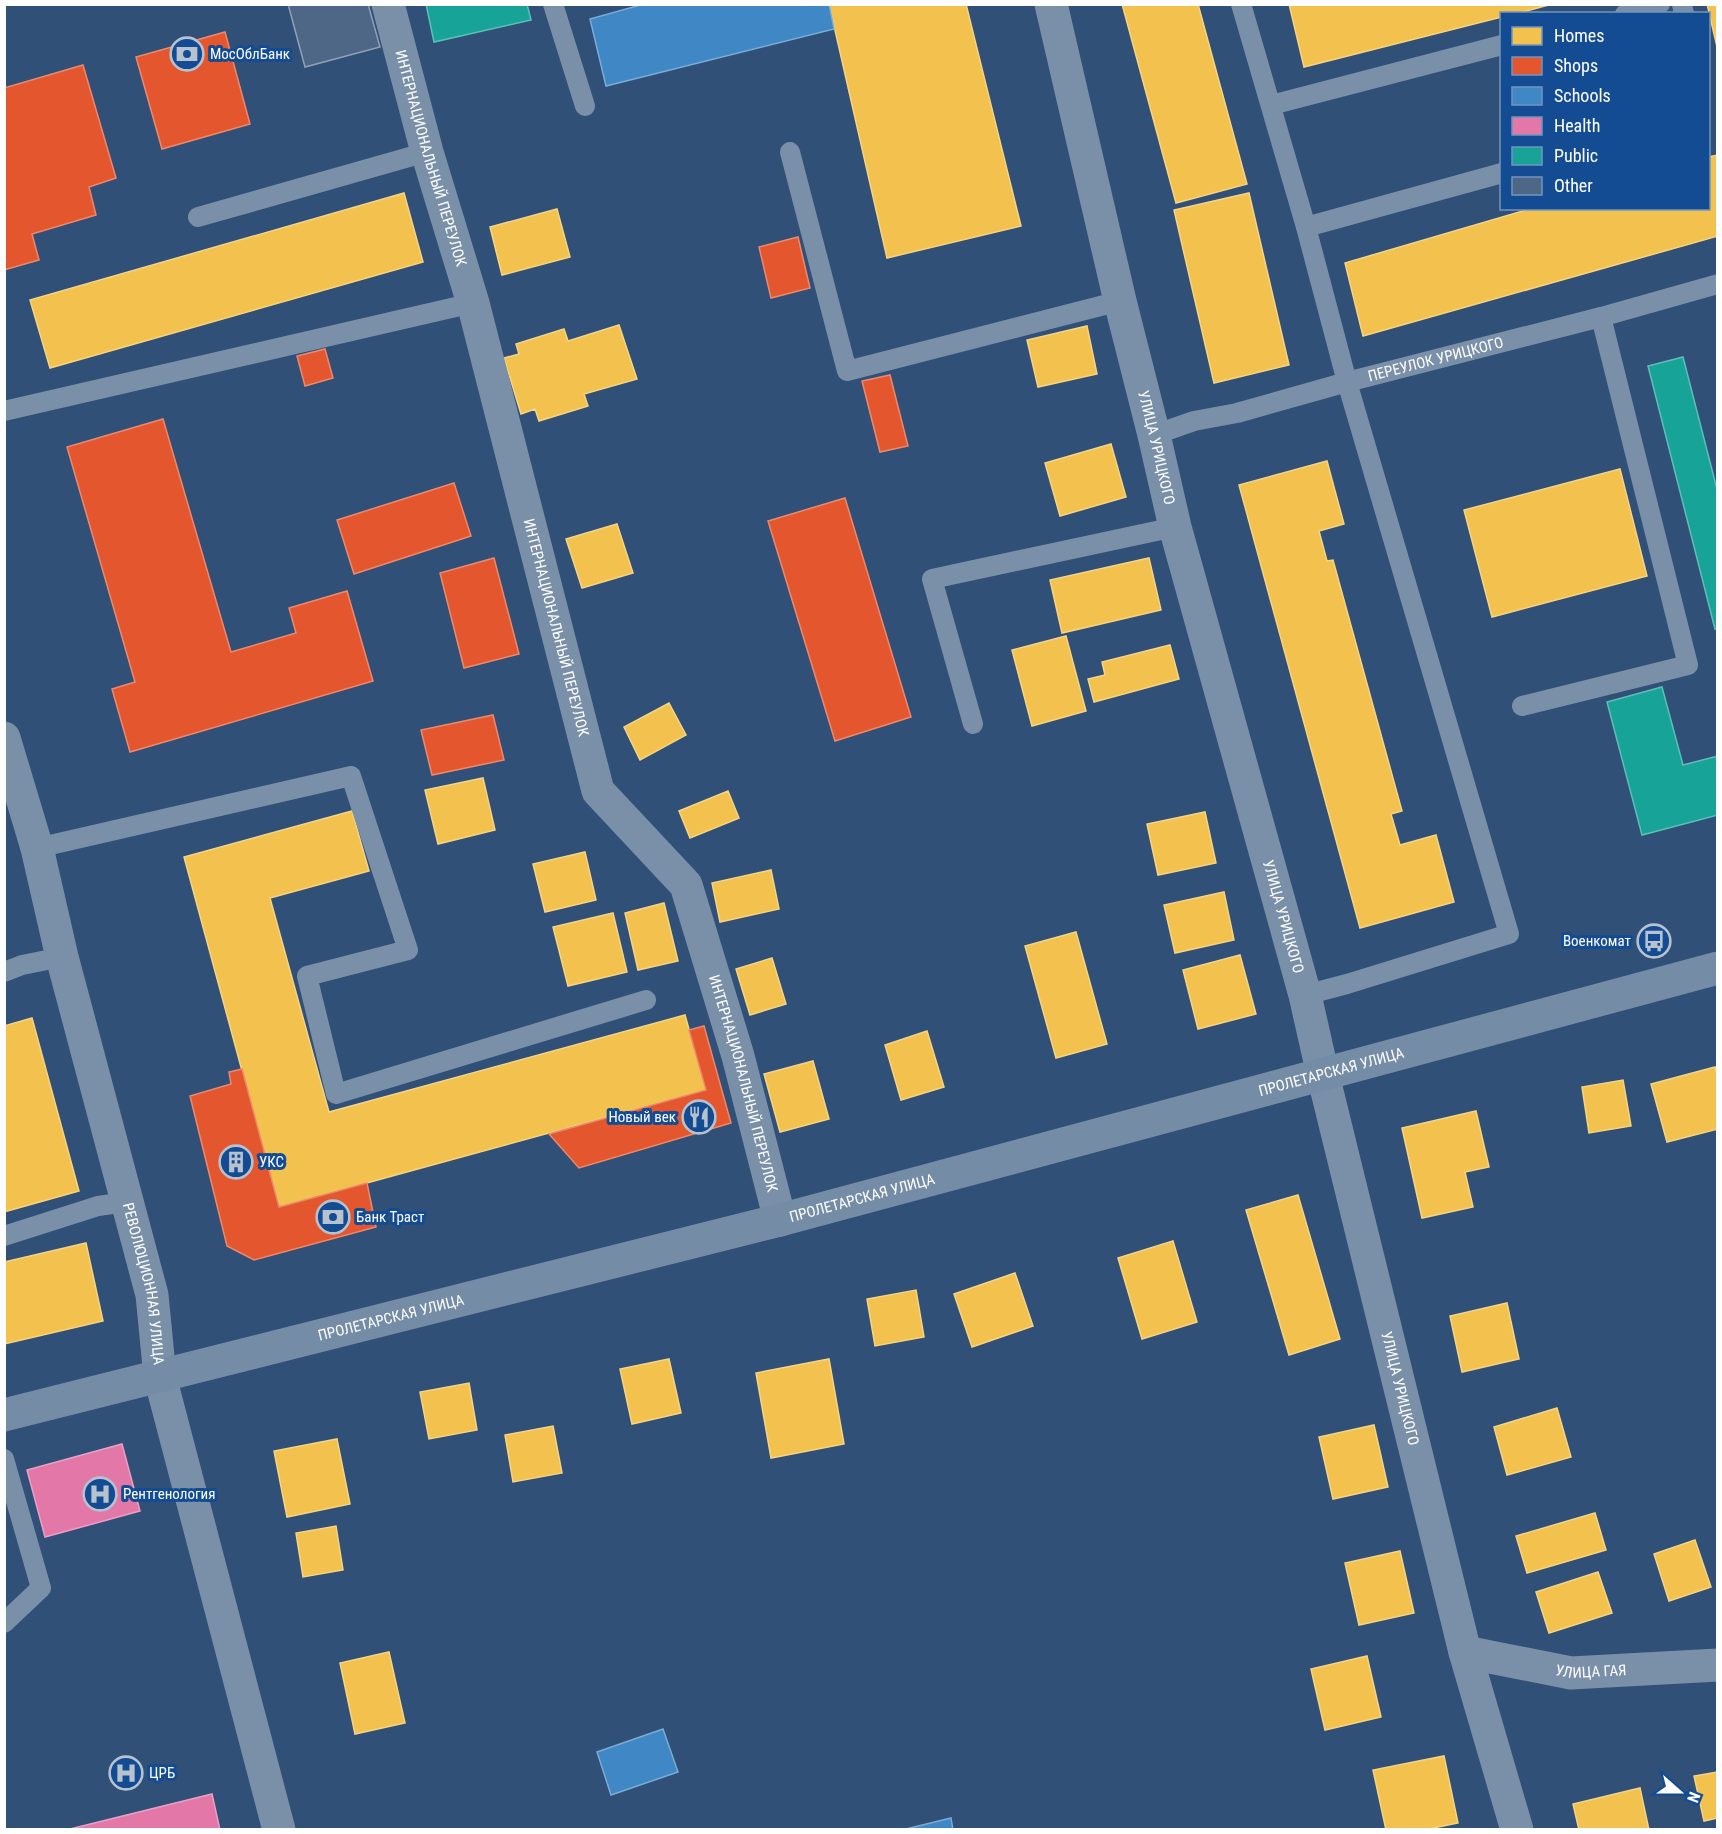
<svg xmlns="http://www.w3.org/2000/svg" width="1722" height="1834" font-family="'Roboto Condensed',sans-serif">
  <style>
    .homes { fill: #f2c14e; stroke: #f6d483; stroke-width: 1.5 }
    .shops { fill: #e4572e; stroke: #ec896d; stroke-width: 1.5 }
    .schools { fill: #3f88c5; stroke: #79acd6; stroke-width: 1.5 }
    .health { fill: #e377a8; stroke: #eba0c2; stroke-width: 1.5 }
    .public { fill: #17a398; stroke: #5dbfb7; stroke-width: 1.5 }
    .building { fill: #4e6786; stroke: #8ea1b7; stroke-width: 1.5 }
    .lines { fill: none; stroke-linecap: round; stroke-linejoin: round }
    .service { stroke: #7a90a9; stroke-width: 20 }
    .minor { stroke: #7a90a9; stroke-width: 33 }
    .secondary { stroke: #758ca6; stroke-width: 33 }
    .labels { text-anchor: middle; stroke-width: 6; stroke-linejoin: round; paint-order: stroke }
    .poi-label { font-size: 15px; fill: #fff; stroke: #144c94; text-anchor: start }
    .street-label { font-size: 15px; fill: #fff; stroke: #144c94 }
  </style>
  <rect width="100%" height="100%" fill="#315077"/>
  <!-- homes -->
  <path class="homes" d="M829 4H966L1021 226 887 258Z
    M1122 4H1198L1247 184 1176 203Z
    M1289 4H1552L1516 14H1502V17L1304 67Z
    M1707 4H1718V51Z
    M1718 155V236L1363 336 1345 263 1533 208H1708V157Z
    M404 193 423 262 50 368 30 300Z
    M1249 193 1289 365 1214 383 1174 210Z
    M557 209 570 257 502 275 490 227Z
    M619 325 637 379 584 394 588 406 539 421 535 409 521 414 504 358 519 354 516 344 564 329 568 341Z
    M1087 326 1097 374 1038 387 1027 340Z
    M1111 444 1126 497 1060 516 1045 463Z
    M1327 461 1344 524 1319 531 1327 561 1333 560 1402 811 1391 814 1400 845 1436 835 1454 902 1360 928 1239 485Z
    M1620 469 1647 576 1492 617 1464 510Z
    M617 524 633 573 582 588 566 539Z
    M1149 558 1161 610 1062 633 1050 580Z
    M1066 636 1086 711 1032 726 1012 650Z
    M1170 645 1179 679 1094 702 1088 679 1105 675 1102 662Z
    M669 703 686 735 640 760 624 727Z
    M483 778 495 830 438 844 425 790Z
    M728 791 739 818 690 838 679 811Z
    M352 811 369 871 270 898 329 1112 685 1015 706 1090 279 1207 184 857Z
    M1205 812 1216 863 1158 875 1147 824Z
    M585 852 596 900 545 912 533 864Z
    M771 870 779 909 720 922 712 883Z
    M1224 892 1234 940 1175 953 1164 905Z
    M664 903 678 961 638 970 625 913Z
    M613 913 627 972 568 986 553 927Z
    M1076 932 1107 1044 1056 1058 1025 946Z
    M1240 955 1256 1014 1198 1029 1183 970Z
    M772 958 786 1004 750 1015 736 969Z
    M32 1018 79 1191 4 1212V1026Z
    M927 1031 944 1087 901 1100 885 1045Z
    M813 1061 829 1119 780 1132 764 1074Z
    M1715 1067 1718 1077V1129L1667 1142 1651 1084Z
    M1623 1080 1631 1126 1589 1133 1582 1087Z
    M1476 1111 1489 1167 1465 1172 1473 1207 1422 1218 1402 1128Z
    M1298 1195 1340 1339 1289 1355 1246 1210Z
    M1173 1241 1197 1322 1142 1339 1118 1258Z
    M86 1243 103 1321 4 1344V1262Z
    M1015 1273 1033 1326 972 1347 954 1294Z
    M916 1290 924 1337 875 1346 867 1299Z
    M1507 1303 1519 1359 1462 1372 1450 1316Z
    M669 1359 681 1413 632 1424 620 1369Z
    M829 1359 844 1444 771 1458 756 1373Z
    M469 1383 477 1430 429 1439 420 1392Z
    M1557 1408 1571 1457 1507 1475 1494 1427Z
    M1374 1425 1388 1487 1333 1499 1319 1437Z
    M553 1426 562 1473 513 1482 505 1435Z
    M337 1439 350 1504 287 1517 274 1451Z
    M1595 1513 1606 1550 1527 1573 1516 1536Z
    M336 1526 343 1570 303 1577 296 1533Z
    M1695 1540 1711 1587 1669 1601 1654 1554Z
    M1400 1551 1414 1613 1359 1625 1345 1563Z
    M1598 1572 1612 1613 1549 1633 1536 1592Z
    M389 1652 405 1723 355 1734 340 1663Z
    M1367 1656 1381 1717 1325 1730 1311 1669Z
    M1444 1756 1458 1823 1424 1830H1386L1373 1770Z
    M1718 1772V1818L1704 1821 1694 1776Z
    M1640 1788 1649 1830H1579L1573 1804Z"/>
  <!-- shops -->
  <path class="shops" d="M225 32 250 124 162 149 136 57Z
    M83 65 116 178 89 187 96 215 32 234 39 260 4 270V88Z
    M798 237 810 288 771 298 759 247Z
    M325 349 333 378 305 386 297 356Z
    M890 375 908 446 880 452 862 381Z
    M163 419 231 652 296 633 289 608 347 591 373 681 130 752 112 689 135 682 67 447Z
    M454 483 471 536 354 574 337 520Z
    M845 498 911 717 835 741 768 521Z
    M494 558 519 654 464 668 440 573Z
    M493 715 504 760 432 775 421 730Z
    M704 1026 731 1123 579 1168 549 1134 706 1090 689 1030Z
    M242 1069 279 1207 367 1183 376 1227 254 1260 227 1246 190 1096 231 1084 229 1072Z"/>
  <!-- schools -->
  <path class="schools" d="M644 4H829L834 29 606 86 590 19Z
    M663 1729 678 1772 611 1795 597 1752Z
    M951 1818 953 1830H902Z"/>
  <!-- health -->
  <path class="health" d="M122 1444 140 1511 45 1537 27 1470Z
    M212 1794 220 1830H66Z"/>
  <!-- public -->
  <path class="public" d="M426 4H527L531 20 434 42Z
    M1683 357 1718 493V628L1715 629 1648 366Z
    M1662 687 1683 765 1718 756V815L1642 835 1607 702Z"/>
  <!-- building -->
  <path class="building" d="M288 4H368L380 47 305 67Z"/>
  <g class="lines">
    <!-- service -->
    <g class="service">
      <path d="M553 4 585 106"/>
      <path d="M1241 4 1306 227"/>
      <path d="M1682 4 1684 14"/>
      <path d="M1625 14 1660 4"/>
      <path d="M1271 105 1502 45"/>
      <path d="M790 152 847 371 1120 301"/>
      <path d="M198 217 427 152"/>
      <path d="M4 411 473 303"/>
      <path id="s1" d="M1154 435 1194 421 1237 413 1347 382 1601 317 1718 284"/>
      <path d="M1522 706 1688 665 1601 317"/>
      <path d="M973 724 932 579 1175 527"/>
      <path d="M37 848 351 776 408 950 307 976 336 1094 646 1000"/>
      <path d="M4 972 22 965 62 957"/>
      <path d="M1305 995 1347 984 1509 934 1347 382 1306 227 1502 173"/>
      <path d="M4 1236 98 1206 126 1202"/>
      <path d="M4 1459 41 1588 4 1623"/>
    </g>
    <!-- minor -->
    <g class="minor">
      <path id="s2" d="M388 4 427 152 473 303 598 791 686 885 738 1056 780 1220"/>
      <path id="s3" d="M1051 4 1120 301 1154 435 1175 527 1305 995 1323 1075 1465 1652 1517 1830"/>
      <path id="s4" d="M4 738 37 848 62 957 152 1295 160 1377 279 1830"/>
      <path id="s5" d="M1465 1652 1571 1673 1718 1665"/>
    </g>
    <!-- secondary -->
    <path class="secondary" id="s6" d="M4 1415 780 1220 1718 968"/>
  </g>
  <!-- icons -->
  <defs>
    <g id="bank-ring" transform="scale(1.725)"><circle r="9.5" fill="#144c94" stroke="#b7c2cf" stroke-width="1.5"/><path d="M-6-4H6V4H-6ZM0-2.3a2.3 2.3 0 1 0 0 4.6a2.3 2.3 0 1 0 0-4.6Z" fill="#b7c2cf"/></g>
    <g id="bus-ring" transform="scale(1.725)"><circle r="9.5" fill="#144c94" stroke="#b7c2cf" stroke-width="1.5"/><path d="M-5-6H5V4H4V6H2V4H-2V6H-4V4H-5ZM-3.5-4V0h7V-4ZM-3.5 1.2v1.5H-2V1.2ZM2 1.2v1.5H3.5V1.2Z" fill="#b7c2cf"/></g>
    <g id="restaurant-ring" transform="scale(1.725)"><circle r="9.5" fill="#144c94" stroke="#b7c2cf" stroke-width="1.5"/><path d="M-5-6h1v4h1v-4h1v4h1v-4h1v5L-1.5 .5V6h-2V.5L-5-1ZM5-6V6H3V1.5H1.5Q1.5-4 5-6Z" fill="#b7c2cf"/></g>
    <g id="building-ring" transform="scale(1.725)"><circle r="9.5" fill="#144c94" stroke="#b7c2cf" stroke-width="1.5"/><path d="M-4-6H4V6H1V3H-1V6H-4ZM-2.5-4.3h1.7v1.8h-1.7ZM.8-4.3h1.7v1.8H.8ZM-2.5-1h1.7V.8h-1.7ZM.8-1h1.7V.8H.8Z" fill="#b7c2cf"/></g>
    <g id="hospital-ring" transform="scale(1.725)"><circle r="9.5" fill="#144c94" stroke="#b7c2cf" stroke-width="1.5"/><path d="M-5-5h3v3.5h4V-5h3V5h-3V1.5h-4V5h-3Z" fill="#b7c2cf"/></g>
  </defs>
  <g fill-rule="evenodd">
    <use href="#bank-ring" x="187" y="54"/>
    <use href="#bus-ring" x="1654" y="941"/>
    <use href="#restaurant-ring" x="699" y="1117"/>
    <use href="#building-ring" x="236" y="1162"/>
    <use href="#bank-ring" x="333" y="1217"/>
    <use href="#hospital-ring" x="100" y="1494"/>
    <use href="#hospital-ring" x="126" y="1773"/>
  </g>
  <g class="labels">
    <!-- poi labels -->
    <g class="poi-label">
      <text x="210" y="59">МосОблБанк</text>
      <text x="1631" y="946" text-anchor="end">Военкомат</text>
      <text x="676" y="1122" text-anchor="end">Новый век</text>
      <text x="259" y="1167">УКС</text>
      <text x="356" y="1222">Банк Траст</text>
      <text x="123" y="1499">Рентгенология</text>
      <text x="149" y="1778">ЦРБ</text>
    </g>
    <!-- street labels -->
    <g class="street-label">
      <text dy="5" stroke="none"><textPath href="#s2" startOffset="160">ИНТЕРНАЦИОНАЛЬНЫЙ ПЕРЕУЛОК</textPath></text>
      <text dy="5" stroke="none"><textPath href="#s1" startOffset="292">ПЕРЕУЛОК УРИЦКОГО</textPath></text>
      <text dy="5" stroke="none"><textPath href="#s3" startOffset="456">УЛИЦА УРИЦКОГО</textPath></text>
      <text dy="5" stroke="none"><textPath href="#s2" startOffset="646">ИНТЕРНАЦИОНАЛЬНЫЙ ПЕРЕУЛОК</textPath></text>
      <text dy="5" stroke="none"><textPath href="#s3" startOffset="942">УЛИЦА УРИЦКОГО</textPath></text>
      <text dy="5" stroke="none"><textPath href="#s6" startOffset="1371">ПРОЛЕТАРСКАЯ УЛИЦА</textPath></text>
      <text dy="5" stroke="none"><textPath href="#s2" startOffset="1150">ИНТЕРНАЦИОНАЛЬНЫЙ ПЕРЕУЛОК</textPath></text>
      <text dy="5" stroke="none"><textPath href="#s6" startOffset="885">ПРОЛЕТАРСКАЯ УЛИЦА</textPath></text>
      <text dy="5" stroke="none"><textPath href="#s4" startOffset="564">РЕВОЛЮЦИОННАЯ УЛИЦА</textPath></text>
      <text dy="5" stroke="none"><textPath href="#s6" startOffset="399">ПРОЛЕТАРСКАЯ УЛИЦА</textPath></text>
      <text dy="5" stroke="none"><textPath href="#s3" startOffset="1428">УЛИЦА УРИЦКОГО</textPath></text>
      <text dy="5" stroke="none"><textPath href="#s5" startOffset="128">УЛИЦА ГАЯ</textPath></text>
    </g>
  </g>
  <!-- border -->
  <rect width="1722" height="1834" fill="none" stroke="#ffffff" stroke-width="12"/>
  <!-- legend -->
  <rect x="1500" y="12" width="210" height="198" fill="#144c94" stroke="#7294bf" stroke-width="1.5"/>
  <rect x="1512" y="27" width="30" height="18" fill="#f2c14e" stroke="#7294bf" stroke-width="1.5"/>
  <text x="1554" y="42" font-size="18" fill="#ffffff">Homes</text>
  <rect x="1512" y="57" width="30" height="18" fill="#e4572e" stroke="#7294bf" stroke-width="1.5"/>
  <text x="1554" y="72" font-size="18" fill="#ffffff">Shops</text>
  <rect x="1512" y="87" width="30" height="18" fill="#3f88c5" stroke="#7294bf" stroke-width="1.5"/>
  <text x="1554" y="102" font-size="18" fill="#ffffff">Schools</text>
  <rect x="1512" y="117" width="30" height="18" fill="#e377a8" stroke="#7294bf" stroke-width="1.5"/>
  <text x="1554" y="132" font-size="18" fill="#ffffff">Health</text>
  <rect x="1512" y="147" width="30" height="18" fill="#17a398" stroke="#7294bf" stroke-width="1.5"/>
  <text x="1554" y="162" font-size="18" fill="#ffffff">Public</text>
  <rect x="1512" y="177" width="30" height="18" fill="#4e6786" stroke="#7294bf" stroke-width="1.5"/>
  <text x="1554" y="192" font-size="18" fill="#ffffff">Other</text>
  <!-- north arrow -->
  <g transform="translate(1680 1792) rotate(111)" stroke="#144c94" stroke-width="4.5" paint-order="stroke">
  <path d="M0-4.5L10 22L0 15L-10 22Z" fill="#ffffff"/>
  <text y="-9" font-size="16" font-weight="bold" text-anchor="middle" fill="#ffffff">N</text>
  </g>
</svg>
